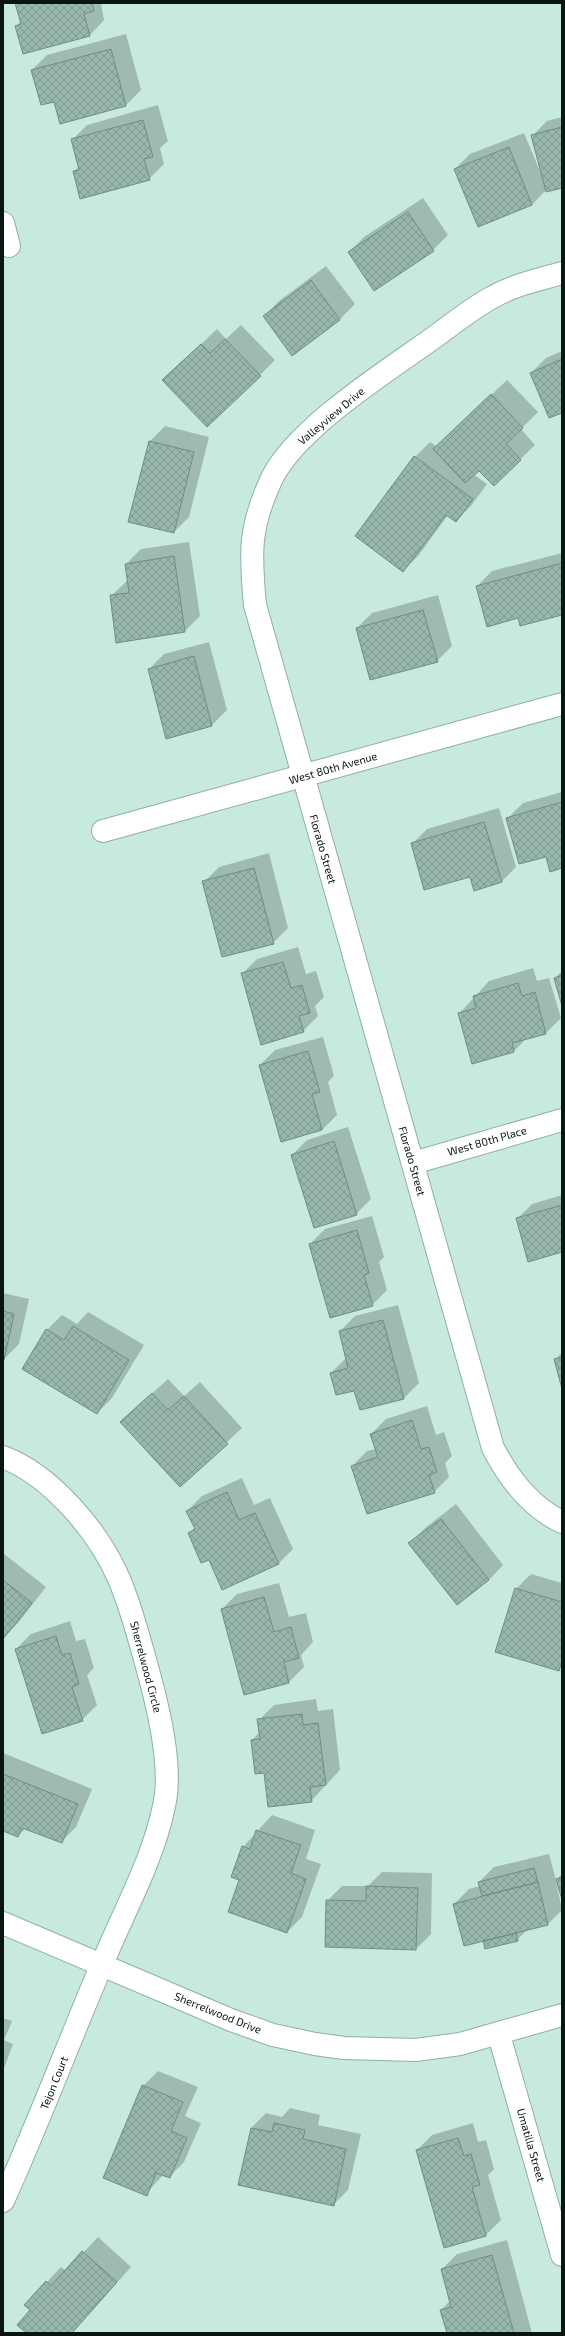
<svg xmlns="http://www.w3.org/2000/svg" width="565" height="2336" font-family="'Exo 2',sans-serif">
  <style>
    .shadow { fill: #0003 }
    .building { fill: url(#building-cross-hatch); stroke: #6e8e81 }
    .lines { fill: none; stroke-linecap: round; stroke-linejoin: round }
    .minor-casing { stroke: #8fb0a2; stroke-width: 24 }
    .minor { stroke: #fff; stroke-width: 22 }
    .labels { text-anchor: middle; stroke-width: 4; stroke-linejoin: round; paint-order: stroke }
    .street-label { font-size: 11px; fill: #081510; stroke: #fff }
  </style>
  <defs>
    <pattern id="building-cross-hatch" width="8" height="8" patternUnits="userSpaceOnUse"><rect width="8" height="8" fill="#96b7aa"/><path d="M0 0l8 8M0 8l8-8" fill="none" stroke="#809c91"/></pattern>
  </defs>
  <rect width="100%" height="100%" fill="#c7eadc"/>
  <!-- shadow -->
  <path class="shadow" d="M16 3H101L104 20 90 35 16 26 21 21Z
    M126 34 141 90 126 105 55 101 32 70 47 55Z
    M158 105 168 141 160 148 164 164 149 179 74 172 79 166 72 140 87 125Z
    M562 117V187L546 190 532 205 455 169 470 154 524 133 542 176 532 136 547 121Z
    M423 198 448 235 433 250 349 252 364 237Z
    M326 266 355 304 340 319 293 354 264 316 279 301Z
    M241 325 275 360 260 375 179 365 217 329 226 339Z
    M562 351V412L531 373 546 358Z
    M507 380 538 412 521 429 535 445 494 485 479 469 473 474 487 484 471 506 456 521 448 515 418 556 403 571 356 536 415 457 430 442 437 447Z
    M165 426 209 437 189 517 174 532 150 441Z
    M189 542 200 616 185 631 111 596 128 580 126 564 141 549Z
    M562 553V614L519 617 477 586 492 571Z
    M438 595 452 646 437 661 357 628 372 613Z
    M209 642 227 710 212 725 149 669 164 654Z
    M562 792V867L508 818 523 803Z
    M499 808 516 867 501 882 471 876 412 844 427 829Z
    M269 853 288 928 273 943 204 882 219 867Z
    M298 947 306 974 316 971 324 997 315 1006 318 1016 303 1031 242 974 257 959Z
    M533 968 537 981 549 978 561 1018 546 1033 527 1038 514 1051 459 1014 489 981Z
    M562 971V1002L555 978Z
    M323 1037 334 1076 328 1082 337 1115 322 1130 260 1065 275 1050Z
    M348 1127 371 1199 356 1214 292 1155 307 1140Z
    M562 1195V1251L517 1219 532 1204Z
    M372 1216 384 1257 379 1262 387 1290 372 1305 310 1244 325 1229Z
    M3 1293 29 1299 19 1344 4 1359Z
    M398 1305 419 1383 404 1398 360 1409 355 1389 331 1373 346 1358 340 1331 355 1316Z
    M88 1312 144 1345 112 1398 97 1413 47 1330 62 1315 77 1324Z
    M562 1353V1385L555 1359Z
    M168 1379 184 1396 200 1382 242 1428 180 1486 136 1408Z
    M427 1406 436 1435 444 1432 452 1456 445 1463 449 1477 434 1492 352 1466 367 1451 376 1449 371 1434 386 1419Z
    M242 1478 254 1505 270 1498 293 1549 278 1564 209 1558 189 1533 195 1527 187 1511 202 1496Z
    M456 1504 503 1565 489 1580 410 1543 425 1528Z
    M3 1553 46 1587 18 1623 3 1638Z
    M531 1574 562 1583V1667L559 1670 516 1589Z
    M279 1583 289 1617 306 1613 313 1642 301 1655 304 1667 289 1682 245 1693 222 1609 237 1594Z
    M70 1621 76 1641 85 1639 94 1668 87 1675 97 1705 82 1720 16 1649 31 1634Z
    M316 1699 318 1711 333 1709 340 1770 311 1801 252 1740 260 1732 259 1720 274 1705Z
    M3 1753 92 1789 76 1827 61 1842 26 1828 18 1836 3 1830Z
    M272 1815 315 1830 306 1859 321 1864 302 1917 287 1932 241 1880 243 1847Z
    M549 1854 556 1880 562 1874V1896L558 1881H556L562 1910 548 1924 528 1929 517 1940H484L454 1904 469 1889 480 1886 479 1882 494 1867Z
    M382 1872 432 1873 431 1934 416 1949 327 1901 342 1886H368Z
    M3 2018 12 2021 4 2040 13 2044 3 2071Z
    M158 2071 198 2087 185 2116 201 2123 184 2162 169 2177 163 2175 146 2194 143 2086Z
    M290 2108 320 2115 318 2125 361 2134 348 2190 333 2205 251 2128 266 2113 282 2117Z
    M473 2123 478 2142 486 2140 494 2169 488 2175 501 2220 486 2235 445 2246 417 2150 432 2135Z
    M98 2237 131 2267 72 2333H27L32 2310 47 2282 61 2267 66 2271Z
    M507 2240 532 2333H448L441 2310 450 2301 442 2269 457 2254Z"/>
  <!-- building -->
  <path class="building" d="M15 3H92L94 11 84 14 90 36 23 54 15 26 21 24Z
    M111 49 126 106 60 124 54 102 41 105 31 70Z
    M143 120 153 157 144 159 150 180 80 199 73 171 79 170 71 139Z
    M562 127V188L546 192 531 135Z
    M509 147 532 205 478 227 454 169Z
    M408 212 434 251 374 291 348 252Z
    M311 280 340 320 292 356 263 316Z
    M225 339 261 376 207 427 162 380 201 344 210 353Z
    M562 359V413L549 418 530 373Z
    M491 394 523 428 506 444 521 460 494 486 479 471 465 483 433 449Z
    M149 441 194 452 174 533 128 522Z
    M414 456 473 499 456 522 446 515 403 572 355 536Z
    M174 556 185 632 116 643 110 595 129 593 125 564Z
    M562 563V615L520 626 518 618 487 627 476 586Z
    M423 610 438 662 370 680 356 628Z
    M194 656 212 726 166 739 148 669Z
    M562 802V868L550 872 546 857 519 864 506 818Z
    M484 822 502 882 474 891 470 877 424 890 411 843Z
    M254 868 274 944 222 957 202 881Z
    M283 962 291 988 302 985 310 1013 299 1016 304 1032 261 1045 241 973Z
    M562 975V1006L554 978Z
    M518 983 522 996 535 992 546 1034 512 1043 514 1052 472 1064 458 1013 476 1008 473 996Z
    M308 1051 320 1092 312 1094 322 1130 281 1142 259 1065Z
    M334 1141 357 1215 314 1228 291 1155Z
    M562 1205V1252L528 1262 516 1218Z
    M357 1230 369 1273 364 1275 373 1306 330 1318 309 1244Z
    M3 1311 14 1314 4 1360H3Z
    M383 1320 404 1399 360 1410 354 1391 336 1395 330 1373 348 1368 339 1331Z
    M73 1326 129 1360 97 1414 22 1369 46 1329 64 1340Z
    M562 1357V1389L554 1359Z
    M152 1393 168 1410 184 1396 228 1444 180 1487 120 1422Z
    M412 1420 421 1449 429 1447 437 1472 429 1475 435 1493 367 1514 351 1466 378 1457 370 1434Z
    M227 1492 239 1520 255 1513 279 1564 222 1590 209 1560 201 1563 188 1533 195 1529 186 1511Z
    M441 1519 489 1580 457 1605 408 1543Z
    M3 1580 32 1603 3 1639Z
    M515 1588 562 1602V1661L559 1671 495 1652Z
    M264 1597 274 1632 291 1627 299 1658 284 1662 289 1683 244 1695 221 1609Z
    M56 1636 62 1655 70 1653 79 1684 72 1687 83 1721 42 1734 15 1649Z
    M302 1714 303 1725 318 1723 326 1785 310 1787 312 1802 268 1807 264 1773 255 1774 251 1740 260 1739 257 1719Z
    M3 1774 78 1804 62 1843 22 1828 18 1837 3 1831Z
    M256 1830 301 1845 291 1873 306 1879 287 1933 228 1912 239 1880 231 1877 242 1846 250 1849Z
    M534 1868 538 1882 482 1896 478 1882Z
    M562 1877V1900L556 1879Z
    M538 1882 548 1925 464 1946 453 1904Z
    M366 1886 418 1888 416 1950 325 1947 326 1900 366 1901Z
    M516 1933 518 1941 485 1949 483 1941Z
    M142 2085 183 2102 171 2131 187 2138 170 2178 156 2173 147 2196 103 2178Z
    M274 2123 305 2130 303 2139 346 2149 334 2206 238 2185 251 2128 272 2132Z
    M458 2138 464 2156 471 2154 480 2185 472 2187 486 2236 444 2248 416 2150Z
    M82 2251 117 2282 72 2333H26L17 2325 30 2310 24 2305 46 2281 51 2286Z
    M492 2255 514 2333H447L440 2310 451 2307 441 2269Z"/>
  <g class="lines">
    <!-- minor casing -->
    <g class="minor-casing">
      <path id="minor" d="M3 223 9 246
        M562 273C538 280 513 285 491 298 469 310 449 327 429 341 384 373 296 429 272 478 249 527 250 552 255 605L493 1448C509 1479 530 1507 562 1522
        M103 831 562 704
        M413 1163 562 1120
        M3 1457C51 1475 99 1532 119 1579 132 1609 140 1642 149 1674 159 1711 173 1769 164 1806 153 1860 124 1911 103 1962 69 2041 39 2122 3 2201
        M3 1923 231 2020 273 2035 315 2044 344 2048 416 2050 460 2044 562 2015
        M499 2035 562 2255"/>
    </g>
    <!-- minor -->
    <use href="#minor" class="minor"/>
  </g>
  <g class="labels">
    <!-- street labels -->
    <g class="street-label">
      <text transform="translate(331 416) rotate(-40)" y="4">Valleyview Drive</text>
      <text transform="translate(333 768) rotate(-16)" y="4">West 80th Avenue</text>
      <text transform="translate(323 849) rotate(74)" y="4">Florado Street</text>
      <text transform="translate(487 1141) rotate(-16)" y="4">West 80th Place</text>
      <text transform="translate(412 1161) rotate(74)" y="4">Florado Street</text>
      <text transform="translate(146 1667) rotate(75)" y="4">Sherrelwood Circle</text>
      <text transform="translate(218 2013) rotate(22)" y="4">Sherrelwood Drive</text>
      <text transform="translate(54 2083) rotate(-68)" y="4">Tejon Court</text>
      <text transform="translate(531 2145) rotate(74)" y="4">Umatilla Street</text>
    </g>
  </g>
  <!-- border -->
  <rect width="565" height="2336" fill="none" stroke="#081510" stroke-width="8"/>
</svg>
